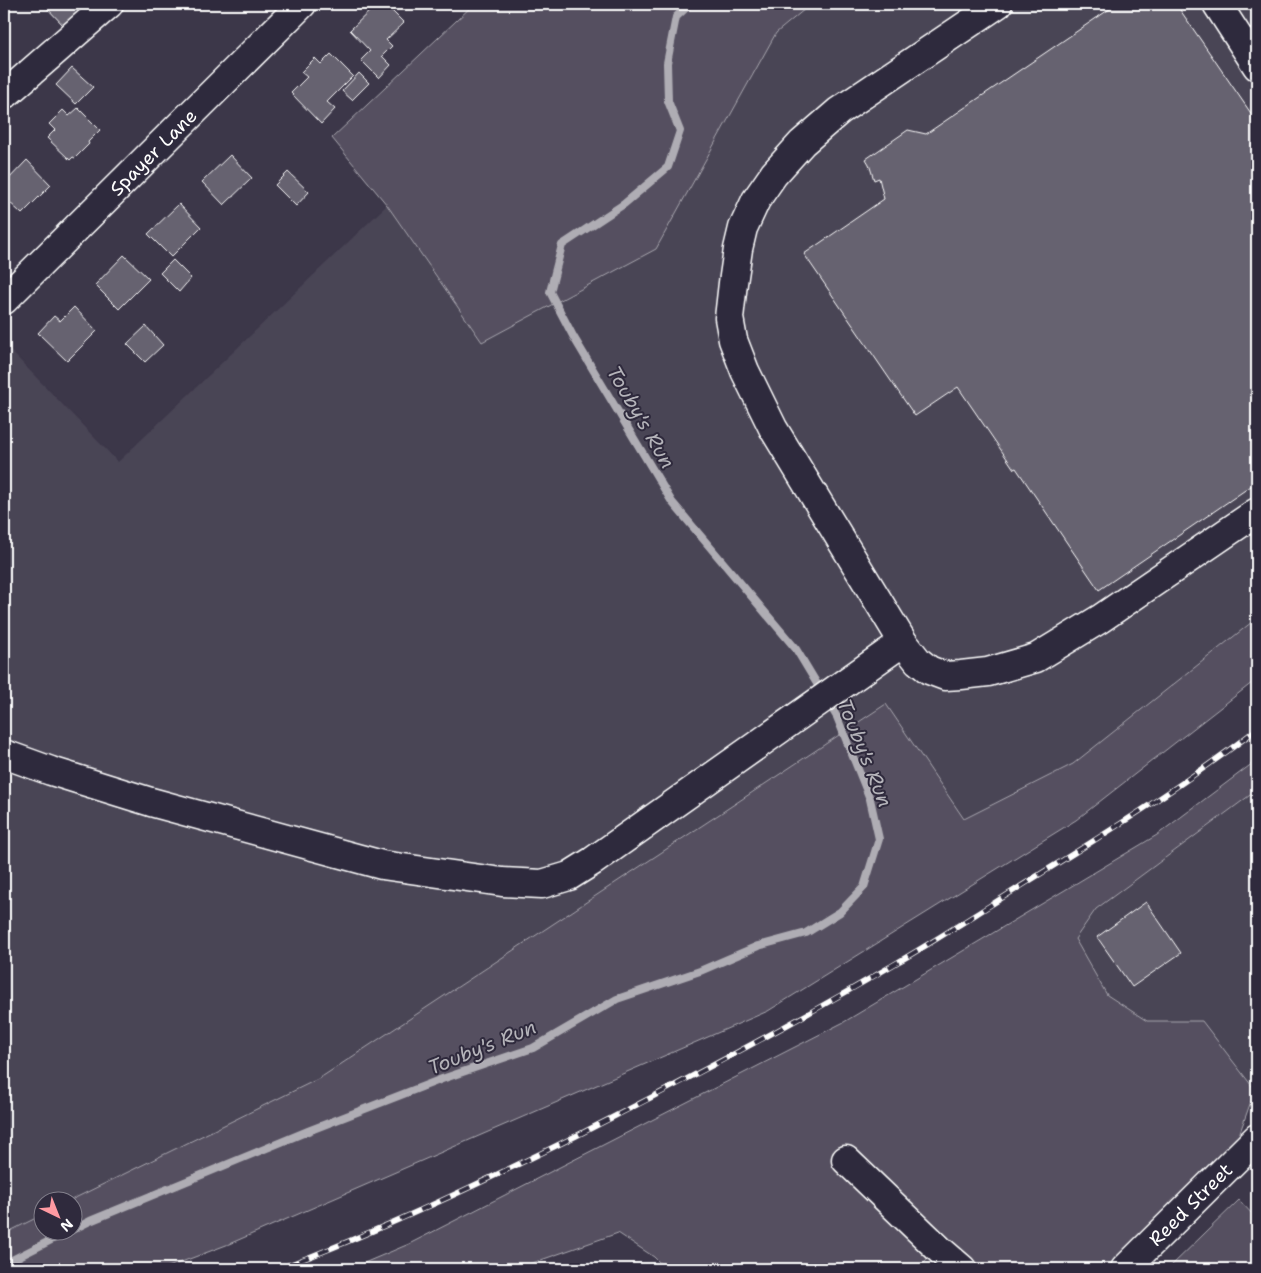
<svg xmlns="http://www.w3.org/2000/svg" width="1261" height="1273" font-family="'Shantell Sans',sans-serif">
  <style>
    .built { fill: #494455 }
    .green { fill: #555060; stroke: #aaa8b0 }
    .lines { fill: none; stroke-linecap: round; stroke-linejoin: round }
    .stream { stroke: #afadb4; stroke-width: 8 }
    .building { fill: #666270; stroke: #fff }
    .minor-casing { stroke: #fff; stroke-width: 31 }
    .minor { stroke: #2f2a3d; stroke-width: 28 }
    .rail-casing { stroke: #fff; stroke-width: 5.5 }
    .rail { stroke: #2f2a3d; stroke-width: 4; stroke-dasharray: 11; stroke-linecap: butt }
    .labels { text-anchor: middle; stroke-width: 4; stroke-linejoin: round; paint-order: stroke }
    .street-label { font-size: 19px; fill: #fff; stroke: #2f2a3d }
    .water-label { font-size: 20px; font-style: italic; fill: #b5b4ba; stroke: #2f2a3d }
  </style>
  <rect width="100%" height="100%" fill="#3c3749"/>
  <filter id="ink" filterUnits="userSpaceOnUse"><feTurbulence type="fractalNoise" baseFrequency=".02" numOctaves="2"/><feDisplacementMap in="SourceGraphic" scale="10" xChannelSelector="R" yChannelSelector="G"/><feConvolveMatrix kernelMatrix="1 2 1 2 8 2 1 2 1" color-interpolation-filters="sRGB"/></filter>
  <g filter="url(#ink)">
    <!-- built -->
    <path class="built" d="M811 4H1257V618L1073 764 964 819 886 704 320 1078 71 1200H42V1215L4 1234V344L118 462 387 205 482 342 656 249 776 33Z
      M1257 790V1092L1202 1021H1147L1107 995 1075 939 1096 909Z"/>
    <!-- green -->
    <path class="green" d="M474 4H811L776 33 656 249 482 342 387 205 332 138Z
      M1257 618V679L1076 820 768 1011 229 1244 163 1269H4V1234L42 1215V1230H72V1200H71L320 1078 886 704 964 819 1073 764Z
      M1257 760V790L1096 909 1075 939 1107 995 1147 1021H1202L1255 1090 1239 1135 1113 1269H981L949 1241 917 1269H666L654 1257 618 1233 521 1267 517 1269H350L409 1244 844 1022 1157 835Z
      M1239 1200 1257 1219V1269H1168Z"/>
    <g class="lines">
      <!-- stream -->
      <path class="stream" d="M72 1230 90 1221 308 1131 442 1079 533 1048 617 999 700 971 758 946 806 933 840 912 864 887 879 839 870 799 837 717 796 649 672 502 573 336 550 292 562 245 624 204 668 167 680 131 668 101 667 63 676 17 690 4
        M4 1264 71 1230"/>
    </g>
    <!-- building -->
    <path class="building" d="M46 4H83L86 7 65 27 44 5Z
      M377 4H385L404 23 386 40 392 46 382 56 391 65 379 78 361 60 370 51 350 30Z
      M1117 4H1176L1257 122V482L1099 590 1016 468 1014 469 958 387 915 416 804 254 884 199 879 178 874 180 869 164 866 159 908 130 926 134Z
      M331 54 353 76 327 102 335 109 321 124 291 93 307 77 301 72 315 58 321 64Z
      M72 68 93 87 76 104 56 85Z
      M359 73 369 83 352 100 342 91Z
      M78 108 100 130 88 142 89 144 75 158 73 157 70 160 47 138 55 130 49 124 63 110 69 116Z
      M230 155 252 178 224 205 202 182Z
      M27 160 51 185 22 214 4 197V184Z
      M288 172 309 192 296 206 275 185Z
      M179 204 201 227 171 257 148 234Z
      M124 255 149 279 119 309 95 285Z
      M173 260 191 278 179 292 160 273Z
      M74 307 97 331 67 361 38 333 54 316 60 321Z
      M146 326 163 345 145 362 127 344Z
      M1146 902 1181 953 1132 987 1097 937Z"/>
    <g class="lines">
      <!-- minor casing -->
      <g class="minor-casing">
        <g id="minor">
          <path d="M998 4 839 111 802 143 774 174 756 200 743 228 738 249 733 283 729 318 733 340 745 371 773 428 903 642 918 661 929 670 945 676 961 675 988 672 1036 658 1100 619 1257 512"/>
          <path d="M1217 4 1257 66"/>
          <path d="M7 93 109 4"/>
          <path id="s1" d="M4 300 302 4"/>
          <path d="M4 754 51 771 151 802 382 865 502 882 542 884 569 876 593 861 903 642"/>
          <path d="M846 1160 940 1250 962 1269"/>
          <path id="s2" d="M1125 1269 1257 1138"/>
        </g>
      </g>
      <!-- minor -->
      <use href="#minor" class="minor"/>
      <!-- rail casing -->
      <g class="rail-casing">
        <path id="rail" d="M278 1269C380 1231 479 1184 576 1136 685 1081 793 1024 898 962 931 943 962 923 994 903 1083 847 1174 793 1257 729"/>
      </g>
      <!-- rail -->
      <use href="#rail" class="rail"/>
    </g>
  </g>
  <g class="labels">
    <!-- street labels -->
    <g class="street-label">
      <text dy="7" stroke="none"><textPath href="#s1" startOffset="210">Spayer Lane</textPath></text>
      <text dy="7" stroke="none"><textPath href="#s2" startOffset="92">Reed Street</textPath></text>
    </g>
    <!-- water labels -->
    <g class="water-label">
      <text transform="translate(641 417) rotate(60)" y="7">Touby's Run</text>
      <text transform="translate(865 753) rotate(68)" y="7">Touby's Run</text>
      <text transform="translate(482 1047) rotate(-22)" y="7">Touby's Run</text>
    </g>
  </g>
  <!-- margin -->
  <rect width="1261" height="1273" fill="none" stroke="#2f2a3d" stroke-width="20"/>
  <rect x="10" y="10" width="1241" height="1253" fill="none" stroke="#fff" stroke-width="2" filter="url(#ink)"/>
  <!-- north arrow -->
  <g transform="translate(58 1216) rotate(137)"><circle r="24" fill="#2f2a3d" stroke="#827f8b"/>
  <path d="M0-4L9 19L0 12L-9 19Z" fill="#ff9aa2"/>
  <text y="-8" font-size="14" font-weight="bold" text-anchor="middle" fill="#ffffff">N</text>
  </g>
</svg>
